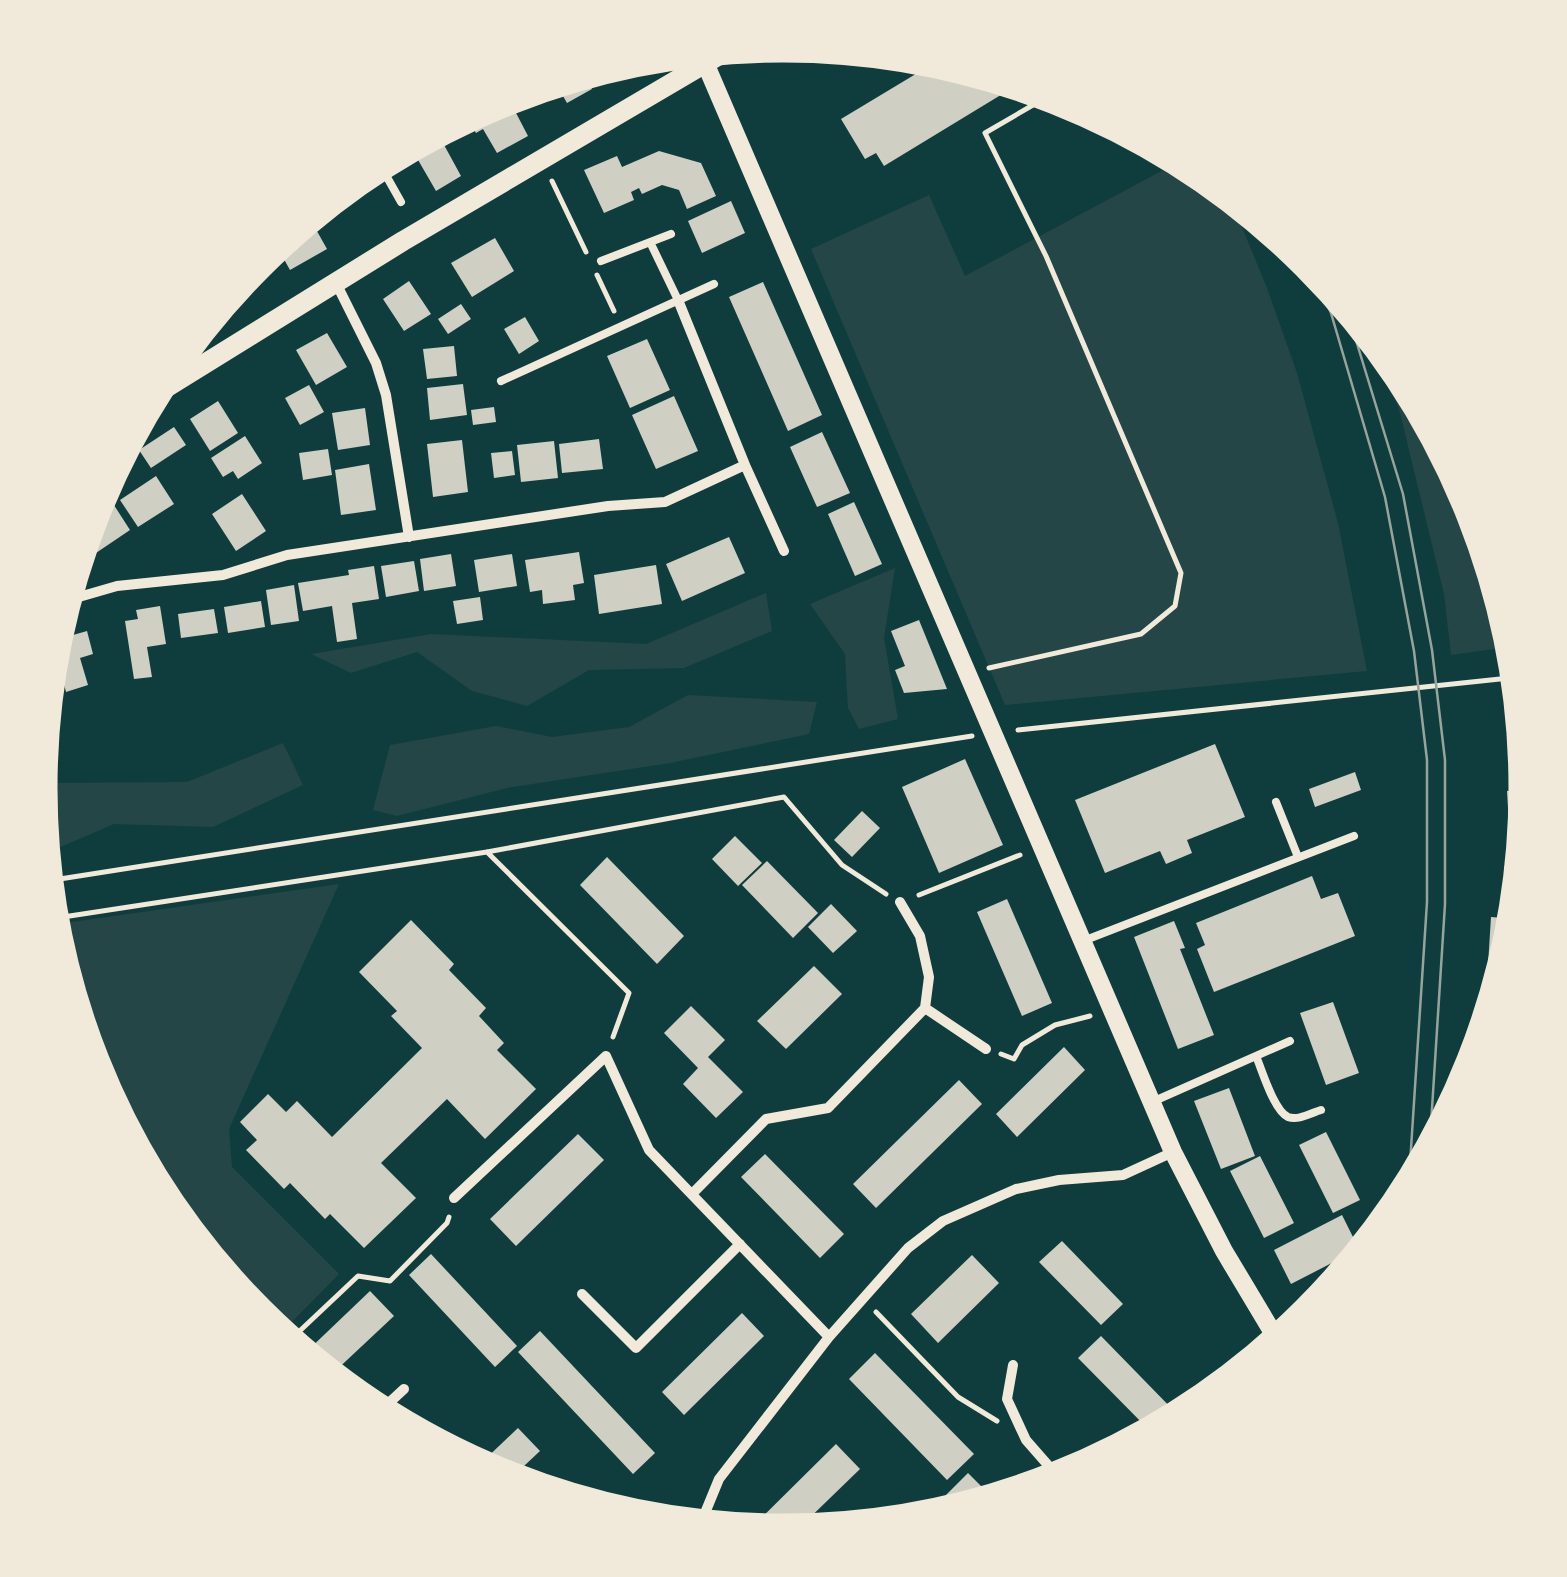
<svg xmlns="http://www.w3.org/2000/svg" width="1567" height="1577" font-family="'DM Sans',sans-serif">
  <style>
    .green { fill: #244646 }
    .building { fill: #cfcfc3 }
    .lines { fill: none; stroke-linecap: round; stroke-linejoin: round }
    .path { stroke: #f1e9da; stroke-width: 5 }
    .service { stroke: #f1e9da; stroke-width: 8 }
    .minor { stroke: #f1e9da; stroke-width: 10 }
    .tertiary { stroke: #f1e9da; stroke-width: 18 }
    .secondary { stroke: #f1e9da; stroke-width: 20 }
    .tram { stroke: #97a49c; stroke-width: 2.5 }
    .rim { fill: none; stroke: #f1e9da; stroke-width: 5 }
  </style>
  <rect width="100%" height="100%" fill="#0f3d3e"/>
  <!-- green -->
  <path class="green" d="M1182 160 1198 169 1228 193 1267 288 1297 373 1338 523 1367 671 1005 705 811 249 929 195 965 276Z
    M1370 333 1404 375 1473 504 1516 646 1451 655 1444 594 1399 409Z
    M895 568 884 638 898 719 859 729 848 708 845 654 810 604Z
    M766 593 772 631 684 668 589 670 527 706 472 691 417 652 351 673 311 654 431 634 646 644Z
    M688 695 817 702 809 734 670 763 507 788 397 816 373 810 390 745 496 726 552 737 629 727Z
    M283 743 303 785 213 827 114 824 44 854 38 788 55 783 187 782Z
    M339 884 229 1129 232 1167 339 1274 279 1335 256 1316 163 1202 94 1073 51 925Z"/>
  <!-- building -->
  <path class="building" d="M939 60 1019 84 884 166 876 153 865 159 841 119Z
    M583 73 592 89 567 103 555 82Z
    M501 98 510 113 515 111 528 136 497 153 483 129 476 133 466 116Z
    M437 132 461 176 436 191 410 146Z
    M659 151 701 163 716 196 687 209 679 190 662 185 642 194 639 188 631 192 634 200 604 213 584 170 617 156 622 167Z
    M731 201 745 233 702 253 688 221Z
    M309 217 327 249 290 270 276 245Z
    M495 238 514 271 472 297 451 263Z
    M409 281 431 314 404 331 383 299Z
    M763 282 822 415 788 431 729 297Z
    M461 304 471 319 448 334 438 319Z
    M525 317 539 341 519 354 504 329Z
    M327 333 347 367 316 385 296 350Z
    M647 339 670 390 630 408 607 356Z
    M454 346 457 376 427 379 423 349Z
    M463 384 467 415 430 420 427 388Z
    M309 385 324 412 300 425 285 398Z
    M674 396 698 451 656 469 632 415Z
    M218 401 238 433 210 451 190 419Z
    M494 407 496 422 473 425 471 410Z
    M365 408 370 445 338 450 332 413Z
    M174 427 186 445 151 468 139 450Z
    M822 432 850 493 817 507 790 447Z
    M245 436 262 463 238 479 233 471 223 477 211 458Z
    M599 439 603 469 562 473 559 444Z
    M462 440 468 492 433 497 427 444Z
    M554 441 558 478 521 482 517 445Z
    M328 449 332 475 303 480 299 453Z
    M512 451 515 475 494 478 491 453Z
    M369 464 376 510 341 515 335 470Z
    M156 476 174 504 138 527 120 500Z
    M242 494 266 531 236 551 212 514Z
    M112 502 130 530 93 555 83 540 91 515Z
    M854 502 882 564 855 576 828 514Z
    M729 537 745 573 682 601 666 564Z
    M579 552 584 583 573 585 575 600 543 604 542 590 530 592 525 560Z
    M451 554 456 586 424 591 420 559Z
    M512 554 517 586 479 592 474 560Z
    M414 561 419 591 386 597 381 566Z
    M656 565 662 604 599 614 594 575Z
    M374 566 379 599 352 603 357 639 337 642 332 606 303 611 298 583 349 575 348 570Z
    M294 585 299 621 271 625 266 590Z
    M480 597 483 620 457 624 453 601Z
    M261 601 265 627 228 633 224 607Z
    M160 606 166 644 147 647 152 677 134 679 125 621 138 619 136 610Z
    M214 609 218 633 181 638 178 614Z
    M919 620 947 689 904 693 895 670 905 666 891 631Z
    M87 631 93 654 80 658 88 685 66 692 64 684 51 688 48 679 52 641Z
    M1215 744 1245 817 1187 840 1192 853 1166 864 1160 851 1105 873 1075 800Z
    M965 759 1003 845 939 873 902 787Z
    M1355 772 1361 790 1315 807 1309 789Z
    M1529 789 1526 823 1509 825 1507 791Z
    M862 811 880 828 852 857 834 840Z
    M735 836 762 863 738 886 712 859Z
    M607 857 684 936 657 964 580 885Z
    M767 861 818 913 793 938 742 885Z
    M1312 876 1321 899 1338 893 1355 936 1214 992 1197 949 1205 945 1196 923Z
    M1007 899 1052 1003 1022 1016 977 912Z
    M831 904 857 931 833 953 808 927Z
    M1491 917 1517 919 1515 935 1506 966 1488 965Z
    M411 920 454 964 449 970 486 1008 479 1016 504 1043 497 1050 536 1089 485 1139 447 1099 381 1163 416 1198 364 1248 330 1214 325 1219 290 1183 284 1189 246 1150 257 1140 240 1122 268 1094 286 1112 297 1101 332 1137 422 1048 391 1016 397 1011 359 972Z
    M1174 921 1185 948 1180 949 1214 1035 1178 1049 1134 937Z
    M814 966 842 994 786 1049 757 1021Z
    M1333 1002 1359 1073 1326 1085 1300 1013Z
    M691 1006 725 1040 708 1057 743 1092 716 1118 683 1084 698 1068 664 1033Z
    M1064 1047 1085 1070 1017 1137 996 1114Z
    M959 1080 982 1104 876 1208 853 1184Z
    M1229 1088 1255 1156 1221 1169 1194 1101Z
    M1326 1132 1360 1200 1333 1213 1299 1145Z
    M578 1134 604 1160 516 1246 490 1219Z
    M765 1154 844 1234 820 1258 741 1177Z
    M1260 1156 1294 1223 1264 1238 1230 1171Z
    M1342 1215 1359 1249 1291 1284 1274 1250Z
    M1062 1241 1123 1304 1101 1325 1039 1262Z
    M431 1254 517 1346 495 1367 409 1275Z
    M972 1255 999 1283 938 1343 911 1314Z
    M370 1291 394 1316 330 1376 303 1355Z
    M742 1313 764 1336 684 1415 662 1392Z
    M540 1331 655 1453 633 1474 518 1352Z
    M1101 1336 1179 1416 1171 1423 1152 1433 1078 1358Z
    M875 1353 974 1454 947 1480 849 1379Z
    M518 1428 540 1451 508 1481 477 1467Z
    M836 1444 860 1469 794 1533 748 1531Z
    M968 1473 995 1500 957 1512 944 1497Z"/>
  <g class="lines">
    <!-- path -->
    <path class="path" d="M645 56 652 71
      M552 181 586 252
      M597 275 614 311
      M989 668 1141 634 1175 606 1181 573 1046 256 985 133 1052 94
      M1018 730 1519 677
      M487 852 629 993 613 1037
      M47 881 972 736
      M919 895 1020 855
      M50 919 487 852 784 797 842 865 886 894
      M1001 1054 1014 1059 1022 1045 1055 1025 1090 1016
      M876 1312 958 1397 997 1421
      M288 1342 358 1276 390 1281 447 1223 449 1217"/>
    <!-- service -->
    <path class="service" d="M379 163 401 202
      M650 242 678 300
      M601 261 671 234
      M501 381 714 284
      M1276 802 1298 857
      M1508 869 1522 868
      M1083 941 1354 836
      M1256 1056C1262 1070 1274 1111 1288 1117 1298 1121 1311 1113 1321 1110
      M1152 1102 1290 1041"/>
    <!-- minor -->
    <path class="minor" d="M336 283 376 363 386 395 409 537
      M182 352 194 372
      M745 465 784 551
      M65 601 117 586 223 575 287 555 608 506 665 502 745 465 678 300
      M925 1008 986 1049
      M692 1194 766 1119 828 1108 925 1008 929 977 920 936 900 902
      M454 1198 606 1056 649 1150 829 1337
      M582 1294 636 1348 740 1244
      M1013 1365 1007 1399 1026 1440 1061 1480
      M378 1413 404 1389
      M703 1527 705 1513 719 1479 829 1337 908 1248 943 1221 1016 1189 1059 1180 1123 1175 1173 1152"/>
    <!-- tertiary -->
    <path class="tertiary" d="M700 51 1173 1152 1224 1251 1279 1343"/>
    <!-- secondary -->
    <path class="secondary" d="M151 397 403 241 733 47"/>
    <!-- tram -->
    <path class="tram" d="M1304 256 1331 313 1385 497 1414 651 1427 760V902L1408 1195
      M1344 301 1403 494 1432 650 1445 760V904L1429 1156"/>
  </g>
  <!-- crop -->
  <path d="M0 0H1567V1577H0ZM55 788a728 728 0 1 1 1456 0a728 728 0 1 1-1456 0Z" fill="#f1e9da" fill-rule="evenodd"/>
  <path class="rim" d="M55 788a728 728 0 1 1 1456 0a728 728 0 1 1-1456 0Z"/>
</svg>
